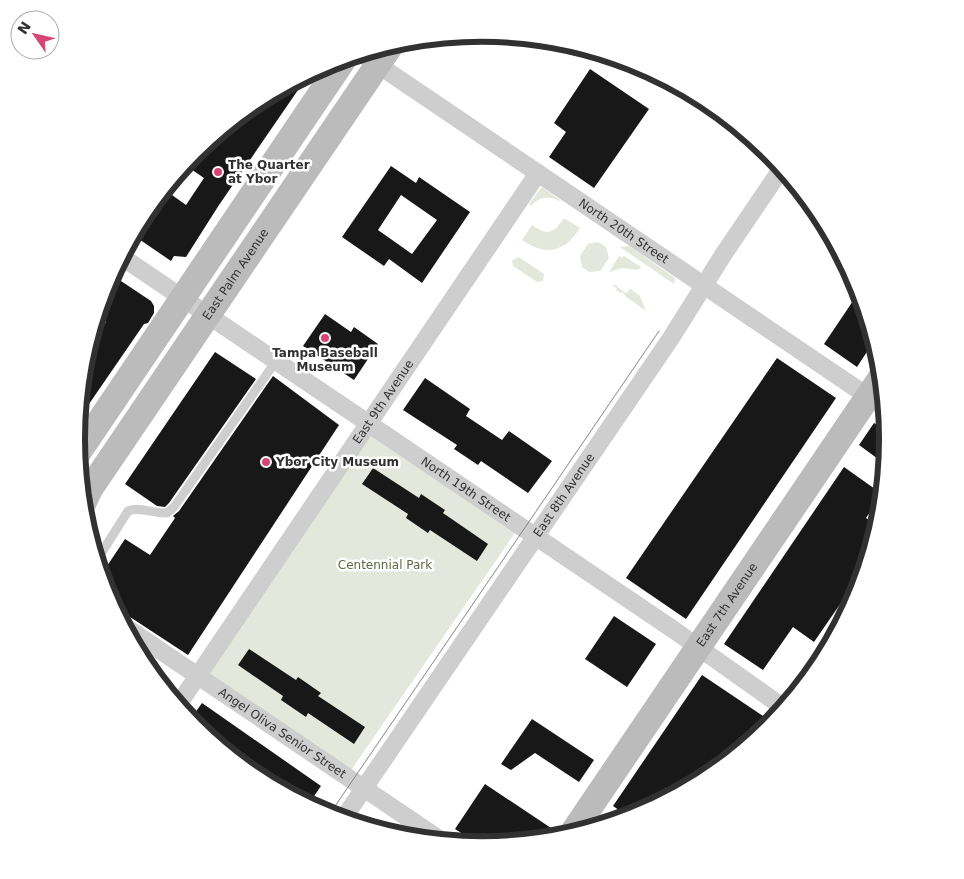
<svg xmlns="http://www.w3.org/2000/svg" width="964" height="879" font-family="'DejaVu Sans',sans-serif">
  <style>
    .green { fill: #e4e7db }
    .building { fill: #181818; fill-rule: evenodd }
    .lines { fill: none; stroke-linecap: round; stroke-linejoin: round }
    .lane { stroke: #cecece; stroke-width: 9 }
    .street { stroke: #cecece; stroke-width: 18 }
    .secondary { stroke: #bbb; stroke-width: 26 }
    .tram { stroke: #868686; stroke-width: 1 }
    .poi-dot { fill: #d64573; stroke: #fff; stroke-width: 2 }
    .labels { text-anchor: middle; stroke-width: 5; stroke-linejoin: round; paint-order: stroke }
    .poi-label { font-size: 12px; font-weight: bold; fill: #313131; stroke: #fff; text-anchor: start }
    .street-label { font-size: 12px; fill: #313131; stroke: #fff }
    .park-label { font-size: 12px; fill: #5e6942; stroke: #fff }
    .rim { fill: none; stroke: #313131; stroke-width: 6 }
  </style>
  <rect width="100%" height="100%" fill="#fff"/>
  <!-- green -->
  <path class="green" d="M542 187 543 188 560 200 559 201C549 195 539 197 531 206L529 204Z
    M564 218 580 228C564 253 546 256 522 240L532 225C548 236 553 234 564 218Z
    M598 242 606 247 609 258 600 271 589 272 582 267 580 256 588 244Z
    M629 246 675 278 674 284 620 247Z
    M619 256 622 258 624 256 641 267 638 270 622 268 609 272Z
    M519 257 544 274 543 281 537 282 513 266 512 260Z
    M612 285H617V287L626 293 631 289 640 296 646 311 625 296V295L622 292 621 293 616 290 617 288Z
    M370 428 517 530 349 773 204 675Z"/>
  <!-- building -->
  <path class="building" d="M590 69 649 109 594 188 549 157 566 132 554 123Z
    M309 74 219 205 186 257 174 256 171 261 133 235 145 214 165 190 186 205 204 178 185 165 195 152 226 127 232 131 246 111 257 102Z
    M391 166 416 183 419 177 470 212 422 283 389 259 384 266 342 237ZM401 195 437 220 412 254 378 230Z
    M112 275 151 301 154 306V313L148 323 144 324 78 420 84 360 87 350 106 322 98 316 107 284Z
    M859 292 874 341 857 367 824 344Z
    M325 314 351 332 354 327 378 344 354 380 303 346Z
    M215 352 256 379 169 503 165 507 157 506 125 484Z
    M777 358 836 398 686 619 626 578Z
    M273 376 339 425 188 655 130 617 115 610 107 595 101 575 125 539 150 555 175 518 173 516 179 511Z
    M425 378 470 409 466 416 502 440 509 431 552 461 528 493 481 461 478 465 454 449 457 445 403 410Z
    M874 423 887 431 888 440 885 464 859 445Z
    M844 467 882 494 866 518 878 526 865 568 814 642 793 627 763 670 724 644Z
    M373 468 419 498 421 494 445 510 443 513 488 544 477 561 430 530 428 533 406 518 408 514 362 484Z
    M614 616 656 644 627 687 585 659Z
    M249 649 296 680 298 677 321 693 318 696 365 727 354 744 308 713 306 717 281 700 283 696 238 665Z
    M702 675 763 716 739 751 709 776 703 772 695 783 683 790 676 786 668 798 637 814 629 817 613 806Z
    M202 703 321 786 308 805 250 765 247 769 195 726 190 720Z
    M532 719 594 760 579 782 535 753 511 770 501 764Z
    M485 784 551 828 543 839 480 845 455 829Z"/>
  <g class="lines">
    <!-- lane -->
    <path class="lane" d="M97 560 128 511C140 506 154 514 167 513L174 507 276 361"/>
    <!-- street -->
    <g class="street">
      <path id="s1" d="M362 54 885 408"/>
      <path id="s2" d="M122 257 674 630 784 708"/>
      <path id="s3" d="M124 626 442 841"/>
      <path id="s4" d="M178 705 538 173"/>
      <path id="s5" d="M343 819 671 338 725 252 782 168"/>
    </g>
    <!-- secondary -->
    <g class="secondary">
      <path d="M78 453 344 59"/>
      <path id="s6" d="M83 504 90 489 391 45"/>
      <path id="s7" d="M571 835 882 376"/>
    </g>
    <!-- tram -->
    <path class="tram" d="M329 815 659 331"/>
  </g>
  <!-- markers -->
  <g class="poi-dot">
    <circle cx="218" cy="172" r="5"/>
    <circle cx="325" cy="338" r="5"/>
    <circle cx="266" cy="462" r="5"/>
  </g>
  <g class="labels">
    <!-- poi labels -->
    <g class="poi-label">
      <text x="228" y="169">The Quarter<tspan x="228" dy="14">at Ybor</tspan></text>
      <text x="325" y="357" text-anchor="middle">Tampa Baseball<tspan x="325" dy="14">Museum</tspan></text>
      <text x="276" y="466">Ybor City Museum</text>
    </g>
    <!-- street labels -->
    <g class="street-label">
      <text dy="4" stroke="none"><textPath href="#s1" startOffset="316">North 20th Street</textPath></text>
      <text dy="4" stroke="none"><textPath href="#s6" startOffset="276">East Palm Avenue</textPath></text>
      <text dy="4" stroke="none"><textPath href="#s4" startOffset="366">East 9th Avenue</textPath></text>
      <text dy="4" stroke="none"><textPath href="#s2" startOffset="415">North 19th Street</textPath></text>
      <text dy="4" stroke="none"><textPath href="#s5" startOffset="392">East 8th Avenue</textPath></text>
      <text dy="4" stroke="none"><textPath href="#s7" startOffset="278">East 7th Avenue</textPath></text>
      <text dy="4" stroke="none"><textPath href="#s3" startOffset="191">Angel Oliva Senior Street</textPath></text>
    </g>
    <!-- park labels -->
    <g class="park-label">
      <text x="385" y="569">Centennial Park</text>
    </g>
  </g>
  <!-- crop -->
  <path d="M0 0H964V879H0ZM85 439a397 397 0 1 1 794 0a397 397 0 1 1-794 0Z" fill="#fff" fill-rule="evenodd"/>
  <path class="rim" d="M85 439a397 397 0 1 1 794 0a397 397 0 1 1-794 0Z"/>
  <!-- north arrow -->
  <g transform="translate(35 35) rotate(304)"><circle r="24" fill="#ffffff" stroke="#adadad"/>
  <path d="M0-4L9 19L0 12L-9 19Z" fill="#d64573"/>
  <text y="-8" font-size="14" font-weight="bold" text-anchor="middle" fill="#313131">N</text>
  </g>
</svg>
